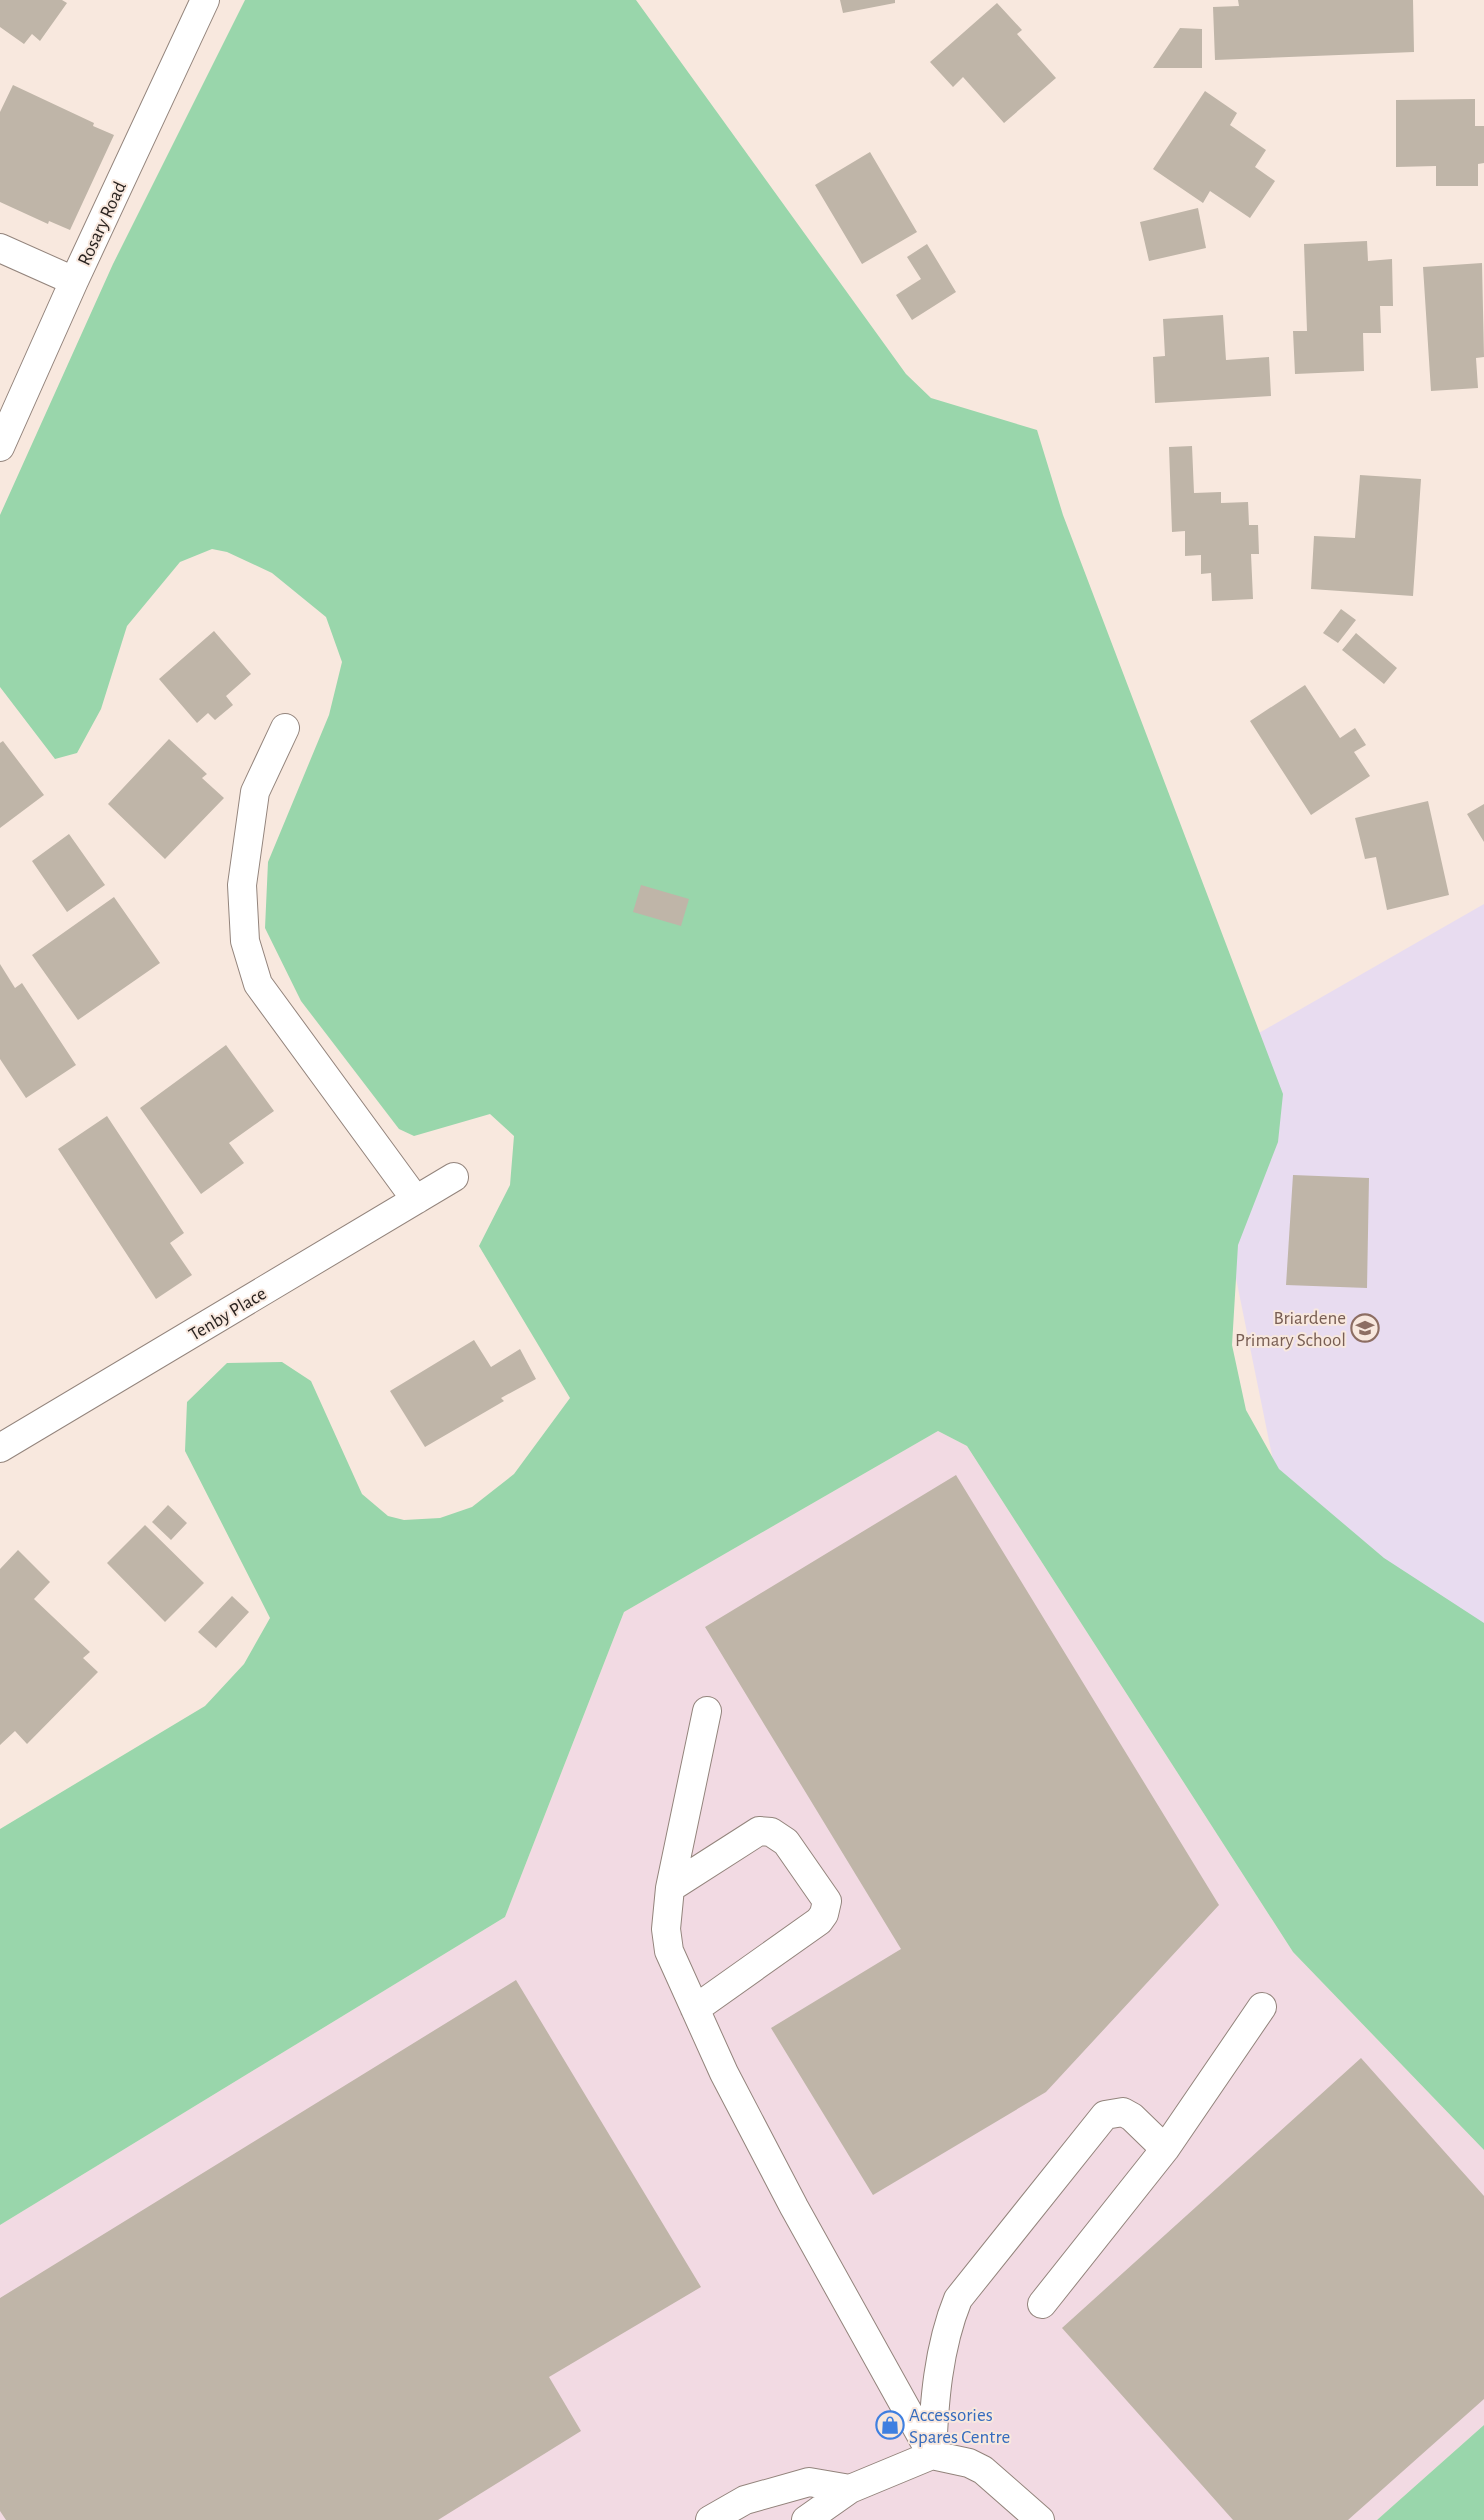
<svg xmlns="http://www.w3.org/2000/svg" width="1484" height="2520" font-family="'Alegreya Sans',sans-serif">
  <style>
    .commercial { fill: #f2dae3 }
    .education { fill: #e8dcf0 }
    .green { fill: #99d6ab }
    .building { fill: #bfb5a8 }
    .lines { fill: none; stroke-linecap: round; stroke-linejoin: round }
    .minor-casing { stroke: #93847c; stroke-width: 30 }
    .minor { stroke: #fff; stroke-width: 28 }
    .labels { text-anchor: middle; stroke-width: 4; stroke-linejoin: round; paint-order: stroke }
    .street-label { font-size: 19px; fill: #2a2421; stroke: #f8e8de }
    .education-label { font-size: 19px; fill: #785e54; stroke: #f8e8de; text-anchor: end }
    .shop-label { font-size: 19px; fill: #366cbe; stroke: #f8e8de; text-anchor: start }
  </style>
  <rect width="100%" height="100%" fill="#f8e8de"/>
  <!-- commercial -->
  <path class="commercial" d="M938 1431 967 1446 1293 1952 1484 2150V2425L1377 2520H0V2225L505 1917 624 1612Z"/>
  <!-- education -->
  <path class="education" d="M1484 904V1655L1277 1480 1215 1175 1259 1033Z"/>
  <!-- green -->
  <path class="green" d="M245 0H636L906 374 931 398 1037 430 1063 515 1283 1094 1278 1142 1238 1245 1232 1345 1246 1410 1279 1469 1384 1558 1484 1623V2150L1293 1952 967 1446 938 1431 624 1612 505 1917 0 2225V1829L205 1706 244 1664 270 1618 185 1451 187 1402 227 1363 282 1362 311 1381 362 1494 388 1516 404 1520 440 1518 472 1507 514 1474 570 1398 479 1246 510 1185 514 1136 490 1114 414 1136 399 1129 301 1001 265 928 268 862 329 715 342 662 326 617 272 573 227 552 212 549 180 562 127 626 101 709 77 753 55 759 0 687V515L113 264Z
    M1484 2425V2520H1377Z"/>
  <!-- building -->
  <path class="building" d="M0 0H62L67 3 40 41 32 34 24 44 0 27Z
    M840 0H895V3L843 13Z
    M1238 0H1413L1414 52 1215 60 1213 7 1239 6Z
    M997 3 1022 30 1017 34 1056 78 1004 123 963 77 953 87 930 62Z
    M1180 28 1202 29V68H1153Z
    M13 85 94 123 93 126 114 135 70 230 49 221 48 224 0 202V112Z
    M1205 91 1237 113 1230 125 1266 150 1255 167 1275 181 1250 218 1210 191 1203 203 1153 169Z
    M1475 99V126H1484V163L1478 164V186H1436V166L1396 167V100Z
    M870 152 917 232 862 264 815 185Z
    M1198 208 1206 248 1149 261 1140 222Z
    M1367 241 1368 261 1392 259 1393 306H1380L1381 333H1363L1364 371 1295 374 1293 331H1307L1304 244Z
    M927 244 956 292 912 320 896 295 921 279 907 257Z
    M1482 263 1484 357 1476 358 1478 388 1431 391 1423 267Z
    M1223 315 1226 360 1269 357 1271 396 1155 403 1153 357 1165 356 1163 319Z
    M1192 446 1194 493 1221 492V503L1248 502 1249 525H1258L1259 554H1251L1253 599 1212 601 1211 573 1201 574V555L1185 556V531L1172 532 1169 447Z
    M1360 475 1421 479 1413 596 1311 589 1314 536 1355 538Z
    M1341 609 1356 620 1338 643 1323 633Z
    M214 631 251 674 226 696 233 705 215 720 208 713 197 723 159 679Z
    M1356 633 1397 668 1384 684 1342 650Z
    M1305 685 1340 738 1355 728 1366 745 1354 752 1370 776 1311 815 1250 721Z
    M169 739 207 774 202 778 224 798 165 859 108 804Z
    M3 741 44 795 0 828V743Z
    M1428 801 1449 895 1387 910 1376 857 1365 859 1355 818Z
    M1484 804V842L1467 814Z
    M69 834 105 885 67 912 32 861Z
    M641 885 689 899 681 926 633 912Z
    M114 897 160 963 78 1020 32 955Z
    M0 964 15 988 22 983 76 1065 26 1098 0 1059Z
    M226 1045 274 1111 229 1143 244 1163 201 1194 140 1108Z
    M107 1116 184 1233 170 1243 192 1275 156 1299 58 1149Z
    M1293 1175 1369 1178 1367 1288 1286 1285Z
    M474 1340 491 1367 520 1349 536 1379 501 1398 504 1401 425 1447 390 1391Z
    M956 1475 1219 1905 1046 2092 873 2195 771 2028 901 1949 705 1627Z
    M168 1505 187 1523 171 1540 152 1522Z
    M145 1525 204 1583 165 1622 107 1563Z
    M18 1550 50 1582 34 1599 90 1652 83 1658 98 1672 27 1744 15 1731 0 1745V1569Z
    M232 1596 249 1612 216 1648 198 1632Z
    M516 1980 701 2287 549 2377 581 2431 438 2520H6L0 2511V2298Z
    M1361 2058 1484 2196V2399L1348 2520H1233L1062 2328Z"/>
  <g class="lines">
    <!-- minor casing -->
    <g class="minor-casing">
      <path id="minor" d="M0 248 74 281
        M0 447 74 281 205 0
        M285 728 255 792 242 885 245 941 258 984 416 1200
        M0 1448 454 1177
        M707 1711 670 1888 666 1929 669 1951 724 2073 794 2207 932 2455
        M670 1888 759 1831 771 1832 786 1842 827 1901 824 1914 819 1921 695 2009
        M1042 2304 1165 2149 1262 2007
        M932 2455C934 2403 938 2348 958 2299L1105 2115 1123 2112 1132 2117 1165 2149
        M710 2520 745 2500 809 2482 850 2489
        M806 2520 850 2489 932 2455 969 2463 983 2470 1040 2520"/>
    </g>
    <!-- minor -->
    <use href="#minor" class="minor"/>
  </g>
  <!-- icons -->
  <defs>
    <g id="school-ring" transform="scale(1.4375)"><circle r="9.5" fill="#f8e8de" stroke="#8d6e63" stroke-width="1.5"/><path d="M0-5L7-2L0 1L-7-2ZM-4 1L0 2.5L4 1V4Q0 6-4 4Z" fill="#8d6e63"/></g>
    <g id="shop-ring" transform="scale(1.4375)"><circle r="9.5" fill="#f8e8de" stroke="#3f7fe0" stroke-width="1.5"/><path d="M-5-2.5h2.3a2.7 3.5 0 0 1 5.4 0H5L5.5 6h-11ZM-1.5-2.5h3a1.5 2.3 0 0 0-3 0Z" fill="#3f7fe0"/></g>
  </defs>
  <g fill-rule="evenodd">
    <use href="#school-ring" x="1365" y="1328"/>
    <use href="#shop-ring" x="890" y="2425"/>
  </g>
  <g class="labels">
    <!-- street labels -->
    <g class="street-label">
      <text transform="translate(101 223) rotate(-65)" y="7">Rosary Road</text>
      <text transform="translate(227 1313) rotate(-31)" y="7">Tenby Place</text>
    </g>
    <!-- education labels -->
    <g class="education-label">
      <text x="1346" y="1324">Briardene<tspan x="1346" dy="22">Primary School</tspan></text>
    </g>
    <!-- shop labels -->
    <g class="shop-label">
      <text x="909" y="2421">Accessories<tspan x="909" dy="22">Spares Centre</tspan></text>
    </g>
  </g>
</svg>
